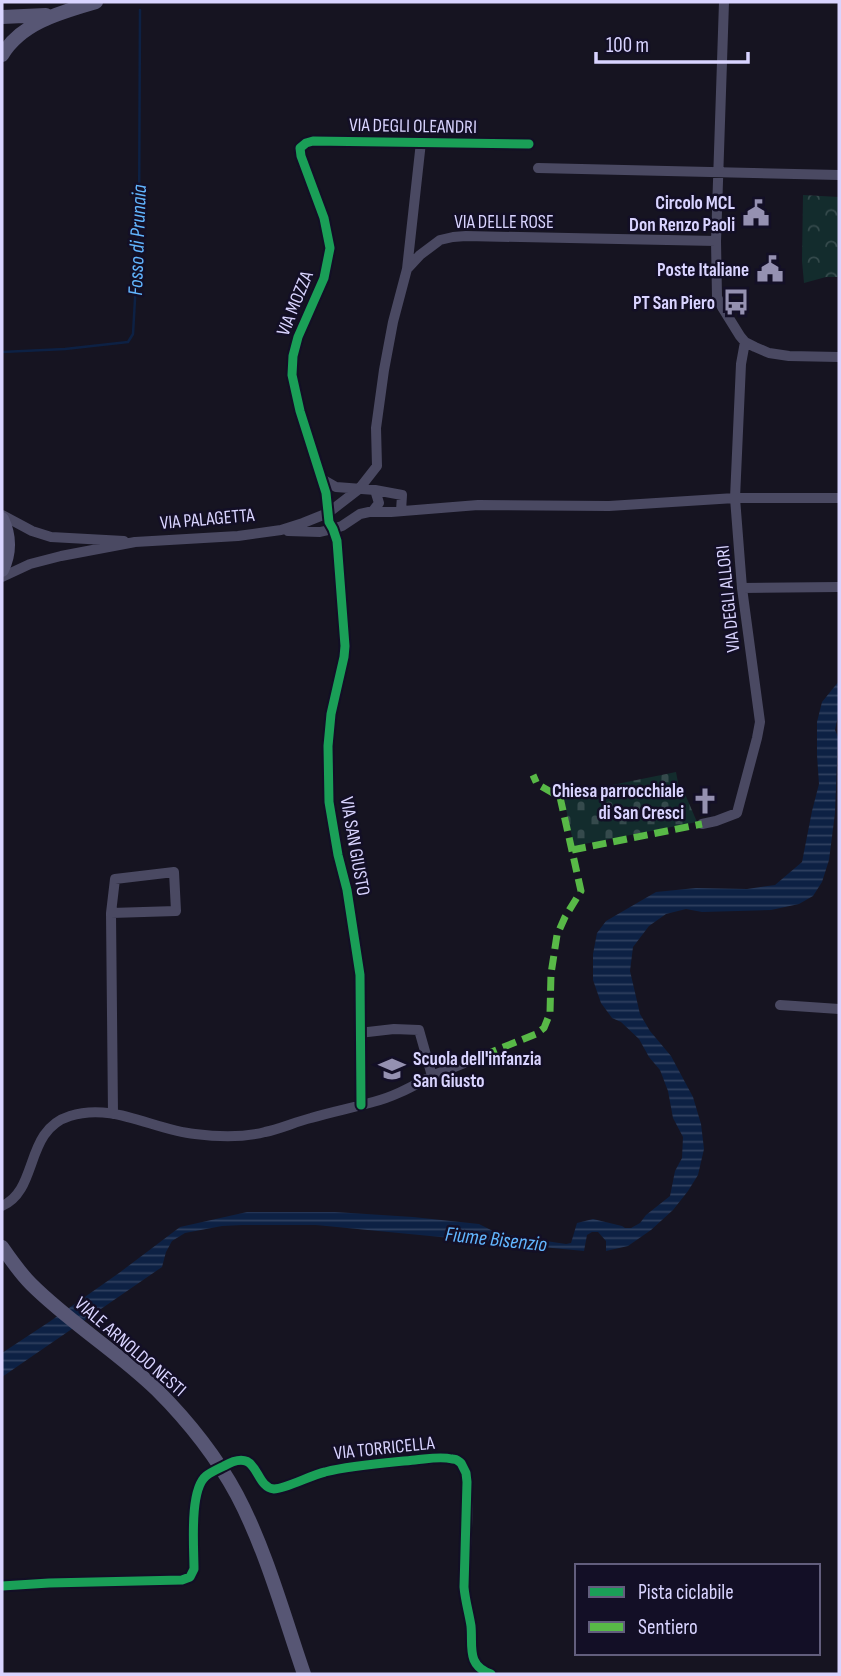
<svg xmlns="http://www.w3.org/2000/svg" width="841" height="1676" font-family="'Sofia Sans Condensed',sans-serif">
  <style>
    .forest { fill: url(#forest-crowns) }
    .cemetery { fill: url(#cemetery-stones) }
    .water { fill: url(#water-rules) }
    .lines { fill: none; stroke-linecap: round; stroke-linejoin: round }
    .stream { stroke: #0d2144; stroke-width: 2.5 }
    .street { stroke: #4a4962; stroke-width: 10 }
    .secondary { stroke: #575674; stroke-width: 14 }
    .quiet { stroke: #58b947; stroke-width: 7; stroke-dasharray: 14 7; stroke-linecap: butt }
    .cycleway-casing { stroke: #130f26; stroke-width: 13 }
    .cycleway { stroke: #1a9f57; stroke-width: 9 }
    .labels { text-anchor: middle; stroke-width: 5; stroke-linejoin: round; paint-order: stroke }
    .street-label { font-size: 19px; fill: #d9d4ff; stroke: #130f26 }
    .poi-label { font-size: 19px; font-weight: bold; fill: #d9d4ff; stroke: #130f26; text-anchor: end }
    .water-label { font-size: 21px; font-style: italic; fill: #62b6ff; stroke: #130f26 }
  </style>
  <defs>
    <pattern id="forest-crowns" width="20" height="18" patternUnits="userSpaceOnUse" patternTransform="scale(1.75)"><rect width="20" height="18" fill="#132c2d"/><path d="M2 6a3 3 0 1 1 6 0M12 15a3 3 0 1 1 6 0" fill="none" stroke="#354a4c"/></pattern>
    <pattern id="cemetery-stones" width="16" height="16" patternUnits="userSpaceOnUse" patternTransform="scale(1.75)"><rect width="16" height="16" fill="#132c2d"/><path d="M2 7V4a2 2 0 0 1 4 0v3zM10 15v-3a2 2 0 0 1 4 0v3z" fill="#354a4c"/></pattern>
    <pattern id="water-rules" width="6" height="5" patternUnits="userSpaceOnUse" patternTransform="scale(1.75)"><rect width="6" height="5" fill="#0d2144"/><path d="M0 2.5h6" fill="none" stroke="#304060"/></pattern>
  </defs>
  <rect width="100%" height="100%" fill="#161421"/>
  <!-- forest -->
  <path class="forest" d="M803 195 839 197V277H826L804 283 802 261Z"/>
  <!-- cemetery -->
  <path class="cemetery" d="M676 772 679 788 682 787 697 822 574 846 563 795Z"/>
  <!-- water -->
  <path class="water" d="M839 681V711L835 730 838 737 835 813 829 860 822 882 813 896 799 904 771 910 702 912 686 909 666 914 649 926 633 947 630 971 640 1014 650 1031 671 1056 693 1097 701 1124 704 1149 698 1175 688 1191 673 1210 651 1230 628 1246 606 1251V1241L598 1232H592L587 1235 584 1251 316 1225H242L222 1226 185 1233 172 1241 166 1252 162 1267 2 1377V1353L49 1322 119 1273 180 1227 247 1212H335L413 1217 479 1224 493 1231 519 1237 566 1244 571 1243 577 1223 593 1219 622 1226 625 1228H631L640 1223 646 1215 670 1196 675 1171 682 1158 683 1137 673 1118 668 1091 660 1070 649 1057 639 1039 621 1022 612 1018 601 1003 593 980V954L597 933 606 921 656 892 696 888 747 889 775 885 802 862 812 811 819 784 817 755V722L822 702Z"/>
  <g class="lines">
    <!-- stream -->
    <path class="stream" d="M2 352 65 349 128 342 133 334 139 230 140 10"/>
    <!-- street -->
    <path class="street" d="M724 2 716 241 717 297 722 307 740 336 745 342 755 347 769 353 789 356 839 357
      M538 168 839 175
      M407 269 421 142
      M322 479 336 487 375 490 379 503 372 512
      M375 490 402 495 401 511
      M2 515 32 531 51 537 124 541
      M288 531 320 532 333 529 342 526 360 514 369 512H391L478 505 609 506 735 498H839
      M2 577 30 564 61 556 135 542 238 536 281 530 303 523 328 513 359 489 377 466 376 428 384 370 393 322 407 269 420 255 440 240 453 237 466 236 716 241
      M742 588 839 587
      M702 824 716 821 737 813 757 738 760 722 742 588 735 498 741 364 745 342
      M111 913 176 911 174 872 115 879 111 913 113 1114
      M780 1005 839 1009
      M432 1076 464 1063
      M361 1105 360 975 347 890 338 855 329 802 328 746 331 714 344 657 345 646 337 541 333 529 329 522 326 493 300 411 292 375 293 356 298 337 324 278 330 248 324 218 301 156 300 148 306 143 313 141 529 144
      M2 1206C39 1190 24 1130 70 1116 113 1102 153 1130 195 1134 218 1137 242 1138 265 1132 280 1129 295 1122 311 1118 331 1112 352 1108 373 1102 394 1097 413 1086 432 1076L419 1030 394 1029 359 1033
      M229 1463C257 1450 254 1485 272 1488 283 1491 299 1480 309 1477 318 1474 327 1471 336 1469L443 1458C450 1458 458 1458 463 1465 473 1480 464 1564 464 1587 465 1600 469 1613 471 1626 473 1647 466 1665 491 1674
      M2 1586 49 1583 182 1580 190 1577 194 1569C194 1543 188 1494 207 1475"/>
    <!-- secondary -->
    <path class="secondary" d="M2 17 46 15
      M2 55C22 22 62 12 96 2
      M2 519C10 536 10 553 2 570
      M2 1247C11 1260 20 1273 31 1284 70 1323 118 1352 157 1390 188 1421 216 1456 237 1495 266 1550 284 1616 304 1674"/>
    <!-- quiet -->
    <path class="quiet" d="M572 850 702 824
      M464 1063 536 1034 544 1028 550 1013 551 974 557 935 565 917 581 891 560 797 537 784 533 775"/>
    <!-- cycleway casing -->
    <g class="cycleway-casing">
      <path id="cycleway" d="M361 1105 360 975 347 890 338 855 329 802 328 746 331 714 344 657 345 646 337 541 333 529 329 522 326 493 300 411 292 375 293 356 298 337 324 278 330 248 324 218 301 156 300 148 306 143 313 141 529 144
        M2 1586 49 1583 182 1580 190 1577 194 1569C194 1548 189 1490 206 1476 211 1472 218 1469 224 1466 260 1445 253 1487 274 1489 286 1489 311 1475 325 1472 353 1465 385 1463 415 1460 427 1459 440 1456 452 1459 457 1459 457 1460 461 1463L466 1473 467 1482 464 1587C465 1600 469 1613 471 1626 473 1647 466 1665 491 1674"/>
    </g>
    <!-- cycleway -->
    <use href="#cycleway" class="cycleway"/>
  </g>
  <!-- icons -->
  <defs>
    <g id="civic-bare" transform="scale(2.1)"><path d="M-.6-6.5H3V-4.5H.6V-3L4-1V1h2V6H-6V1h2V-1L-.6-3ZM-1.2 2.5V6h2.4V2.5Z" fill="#9591b1" stroke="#130f26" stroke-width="2.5" paint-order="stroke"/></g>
    <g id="bus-bare" transform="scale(2.1)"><path d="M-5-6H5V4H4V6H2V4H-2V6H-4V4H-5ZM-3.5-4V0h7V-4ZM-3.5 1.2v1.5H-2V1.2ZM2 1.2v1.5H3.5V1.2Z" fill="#9591b1" stroke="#130f26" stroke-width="2.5" paint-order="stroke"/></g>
    <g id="church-bare" transform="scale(2.1)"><path d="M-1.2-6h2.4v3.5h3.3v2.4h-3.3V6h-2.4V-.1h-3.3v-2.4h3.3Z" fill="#9591b1" stroke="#130f26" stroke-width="2.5" paint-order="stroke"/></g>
    <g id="school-bare" transform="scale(2.1)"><path d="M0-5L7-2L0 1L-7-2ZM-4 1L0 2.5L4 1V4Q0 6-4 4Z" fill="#9591b1" stroke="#130f26" stroke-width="2.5" paint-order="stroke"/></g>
  </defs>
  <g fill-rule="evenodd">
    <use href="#civic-bare" x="756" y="213"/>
    <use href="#civic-bare" x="770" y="269"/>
    <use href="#bus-bare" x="736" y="302"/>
    <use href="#church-bare" x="705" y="801"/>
    <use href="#school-bare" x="392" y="1069"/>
  </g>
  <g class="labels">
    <!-- street labels -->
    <g class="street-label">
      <text transform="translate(413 125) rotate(1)" y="7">VIA DEGLI OLEANDRI</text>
      <text x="504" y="228">VIA DELLE ROSE</text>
      <text transform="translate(294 303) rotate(-68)" y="7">VIA MOZZA</text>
      <text transform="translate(207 518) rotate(-5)" y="7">VIA PALAGETTA</text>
      <text transform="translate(727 599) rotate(-96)" y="7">VIA DEGLI ALLORI</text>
      <text transform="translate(356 846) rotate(80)" y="7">VIA SAN GIUSTO</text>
      <text transform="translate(131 1346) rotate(41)" y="7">VIALE ARNOLDO NESTI</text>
      <text transform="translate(384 1447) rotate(-6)" y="7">VIA TORRICELLA</text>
    </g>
    <!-- poi labels -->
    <g class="poi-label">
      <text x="735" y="209">Circolo MCL<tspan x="735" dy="22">Don Renzo Paoli</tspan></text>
      <text x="749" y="276">Poste Italiane</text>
      <text x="715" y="309">PT San Piero</text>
      <text x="684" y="797">Chiesa parrocchiale<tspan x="684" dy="22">di San Cresci</tspan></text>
      <text x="413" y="1065" text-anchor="start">Scuola dell'infanzia<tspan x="413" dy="22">San Giusto</tspan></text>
    </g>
    <!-- water labels -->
    <g class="water-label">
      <text transform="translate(137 240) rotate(-88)" y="7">Fosso di Prunaia</text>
      <text transform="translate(496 1239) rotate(6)" y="7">Fiume Bisenzio</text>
    </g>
  </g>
  <!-- border -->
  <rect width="841" height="1676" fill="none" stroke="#d9d4ff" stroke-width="7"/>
  <!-- legend -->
  <rect x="575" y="1564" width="245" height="91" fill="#130f26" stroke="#625e7d" stroke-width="2"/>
  <rect x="589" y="1587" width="35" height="10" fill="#1a9f57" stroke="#625e7d" stroke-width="2"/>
  <text x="638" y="1599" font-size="21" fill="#d9d4ff">Pista ciclabile</text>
  <rect x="589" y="1622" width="35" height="10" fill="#58b947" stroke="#625e7d" stroke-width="2"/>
  <text x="638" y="1634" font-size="21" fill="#d9d4ff">Sentiero</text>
  <!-- scale -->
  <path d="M596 52v10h152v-10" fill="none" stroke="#d9d4ff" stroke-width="3.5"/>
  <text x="606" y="52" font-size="21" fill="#d9d4ff" stroke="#130f26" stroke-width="5" paint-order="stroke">100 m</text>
</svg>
